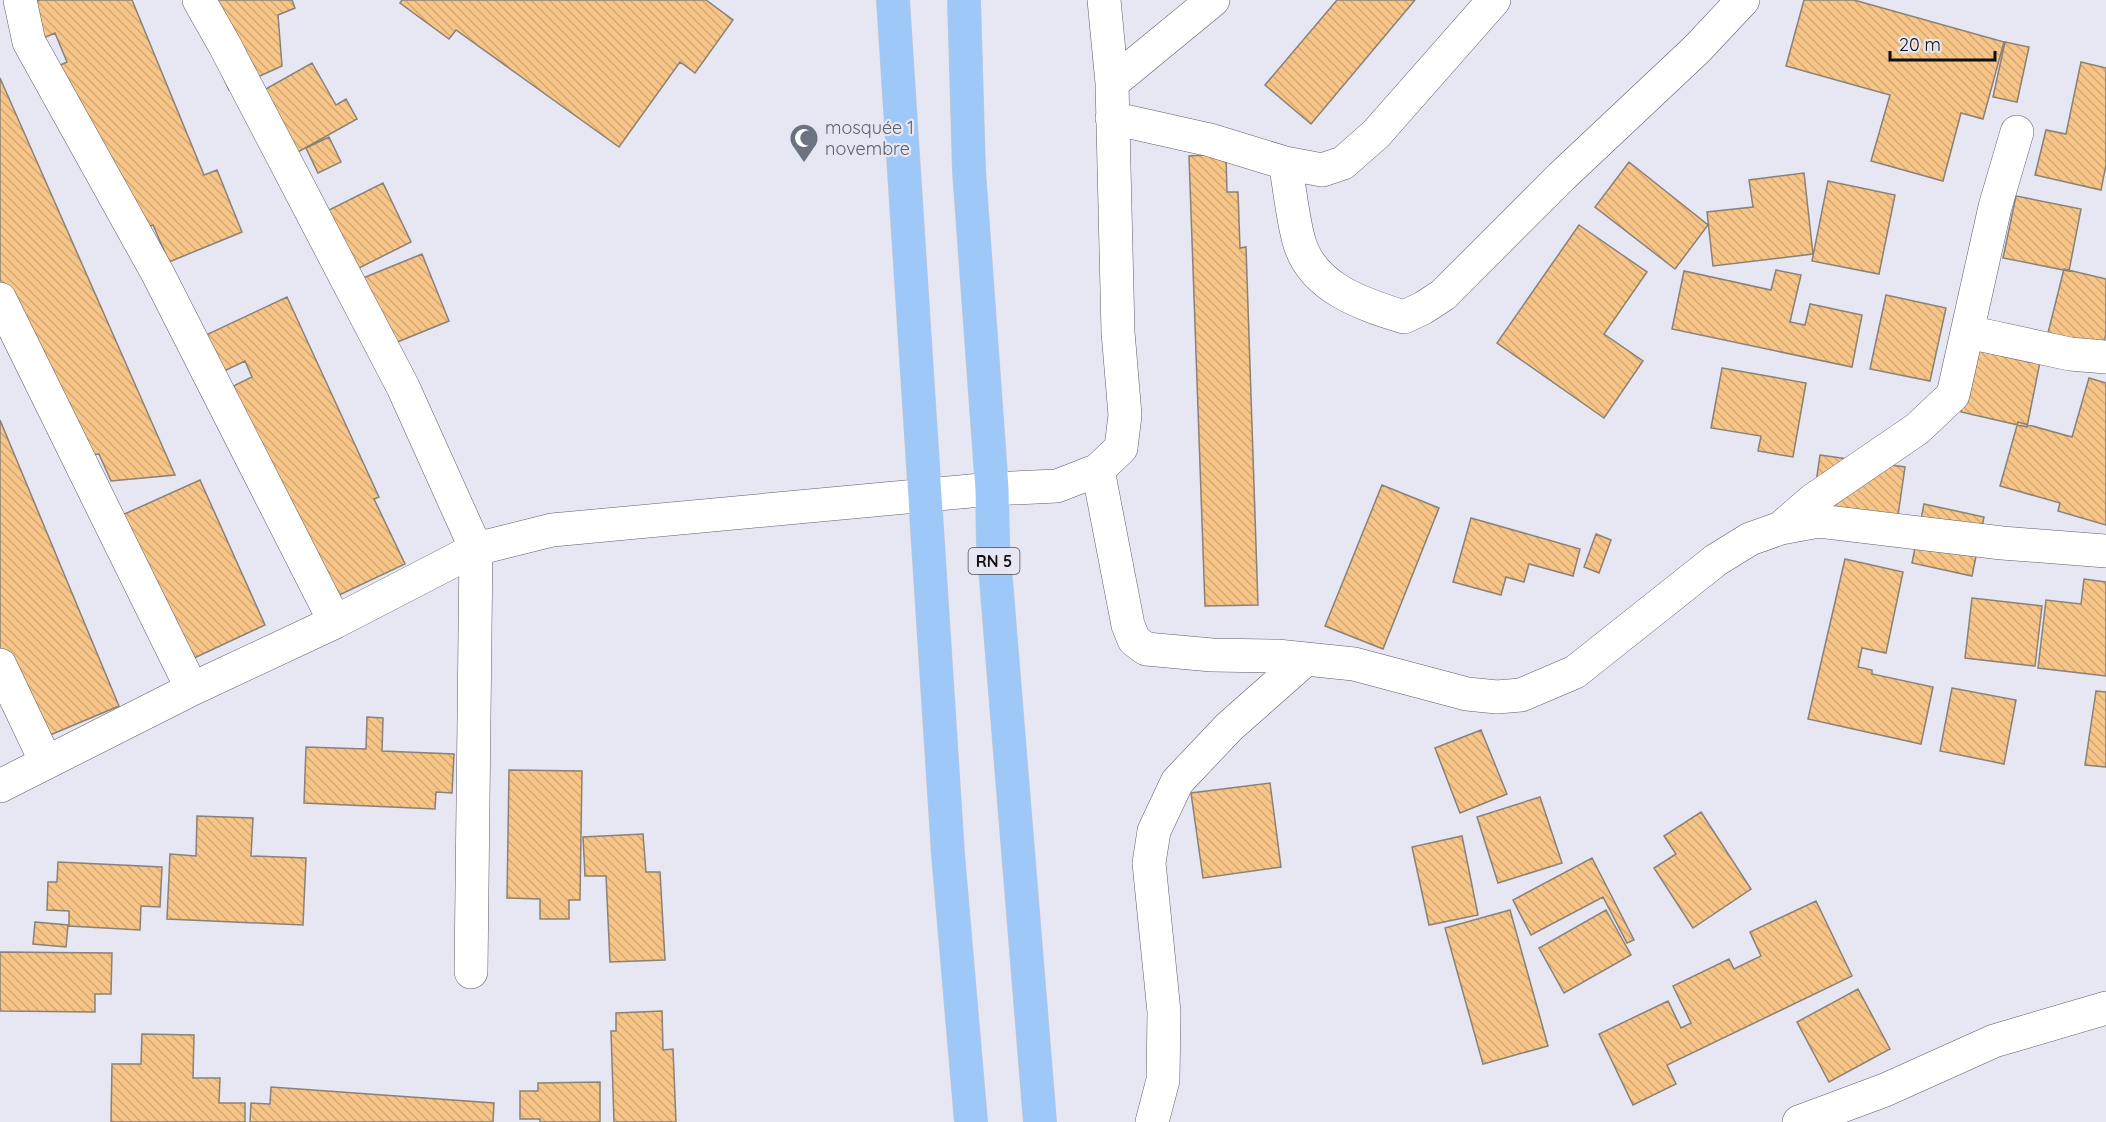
<svg xmlns="http://www.w3.org/2000/svg" width="2106" height="1122" font-family="Quicksand,sans-serif">
  <style>
    .building { fill: url(#building-back-hatch); stroke: #8a8177; stroke-width: 1.5 }
    .lines { fill: none; stroke-linecap: round; stroke-linejoin: round }
    .minor-casing { stroke: #5f5d69; stroke-width: 34 }
    .major-casing { stroke: #cacacb; stroke-width: 34 }
    .minor { stroke: #fff; stroke-width: 33 }
    .major { stroke: #9ec8f7; stroke-width: 33 }
    .labels { text-anchor: middle; stroke-width: 4.5; stroke-linejoin: round; paint-order: stroke }
    .shield { fill: #e7e6f3; stroke: #505056; stroke-width: 1.5 }
    .shield-label { font-size: 16px; font-weight: bold; fill: #100f13 }
    .worship-label { font-size: 18px; fill: #5b616d; stroke: #e7e6f3; text-anchor: start }
  </style>
  <defs>
    <pattern id="building-back-hatch" width="6" height="6" patternUnits="userSpaceOnUse" patternTransform="scale(1.5)"><rect width="6" height="6" fill="#f7c587"/><path d="M-1 5l2 2M0 0l6 6M5-1l2 2" fill="none" stroke="#d3a874"/></pattern>
  </defs>
  <rect width="100%" height="100%" fill="#e7e6f3"/>
  <!-- building -->
  <path class="building" d="M40 0H132L204 175 217 170 242 232 169 262 153 225 130 234 49 70 67 62 55 33 34 42 20 8Z
    M189 0H292L295 8 278 15 282 66 229 90Z
    M402 0H706L733 20 695 73 680 62 619 147 456 30 449 39 400 3Z
    M1337 0H1415L1311 124 1265 85Z
    M1804 0H1854L2004 42 1983 119 1961 113 1943 181 1871 161 1890 95 1786 66Z
    M2005 42 2029 47 2017 102 1993 97Z
    M2081 62 2106 68V165L2101 190 2035 175 2046 130 2066 134Z
    M312 63 336 105 346 99 357 119 273 166 239 104Z
    M0 78 175 475 111 481 99 454 68 457 0 319Z
    M329 137 341 162 318 173 306 148Z
    M1226 154 1227 192H1238L1240 248 1246 247 1258 605 1205 606 1189 156Z
    M1629 162 1708 225 1675 269 1595 207Z
    M1804 173 1813 254 1713 266 1707 212 1753 207 1749 180Z
    M1828 181 1895 195 1879 274 1812 261Z
    M383 183 411 242 333 281 305 222Z
    M2016 196 2081 209 2069 271 2003 258Z
    M1579 225 1647 272 1604 334 1643 361 1604 418 1497 343Z
    M422 254 449 321 368 354 341 287Z
    M2064 269 2106 279V334L2103 346 2048 333Z
    M1776 270 1801 275 1790 322 1805 325 1810 304 1862 315 1852 367 1672 329 1684 271 1771 290Z
    M1886 295 1946 308 1930 381 1870 369Z
    M287 297 379 497 374 499 405 564 316 606 215 395 252 377 245 361 222 372 206 335Z
    M1974 348 2040 362 2027 427 1961 412Z
    M1722 368 1806 383 1793 457 1758 451 1761 436 1711 428Z
    M2089 378 2106 383V525L2058 511 2060 503 2000 486 2018 422 2072 437Z
    M0 420 119 706 24 746 0 687Z
    M1820 455 1905 467 1895 536 1810 524Z
    M200 480 265 625 175 667 109 521Z
    M1382 485 1439 508 1383 649 1325 626Z
    M1924 504 1984 517 1972 576 1912 563Z
    M1471 518 1580 549 1573 576 1529 564 1524 582 1506 577 1501 595 1453 582Z
    M1596 534 1611 540 1599 573 1584 567Z
    M1845 559 1903 572 1886 653 1862 648 1858 667 1872 670V674L1933 687 1921 744 1808 719Z
    M2084 579 2106 582V676L2038 668 2046 600 2081 604Z
    M1972 598 2042 606 2035 666 1965 658Z
    M1952 688 2016 700 2004 764 1940 751Z
    M2096 691 2106 692V767L2085 765Z
    M367 717 383 718 382 751 454 754 452 793 436 792 435 809 304 803 306 747 366 749Z
    M1481 730 1507 794 1460 813 1435 748Z
    M509 770 582 771 580 900H569V919H540V899L507 898Z
    M1270 783 1281 867 1203 878 1191 793Z
    M1540 797 1562 863 1498 883 1477 817Z
    M1701 812 1751 889 1693 928 1654 868 1676 854 1664 836Z
    M197 816 253 818 251 856 306 858 303 925 167 919 170 854 196 856Z
    M643 834 646 872H660L665 960 610 962 606 876H585L583 837Z
    M1462 836 1478 915 1429 925 1412 847Z
    M1592 858 1634 940 1627 943 1603 897 1531 935 1513 900Z
    M58 862 162 867 160 907 141 906 140 930 69 926V911L47 910 48 882H57Z
    M1816 901 1852 976 1667 1065 1676 1084 1633 1105 1599 1034 1668 1001 1681 1028 1691 1023 1673 986 1729 959 1734 969 1761 956 1750 932Z
    M1510 910 1548 1046 1483 1064 1445 928Z
    M1606 910 1631 955 1564 993 1539 948Z
    M35 922 68 925 66 947 33 944Z
    M0 952 112 953 111 994H95V1012L0 1011Z
    M1858 989 1890 1049 1829 1082 1797 1022Z
    M662 1011 663 1050 673 1049 676 1122H614L611 1031H616V1013Z
    M142 1034 194 1035 193 1078H220L219 1103H245V1122H111L112 1064H141Z
    M600 1082V1122H540V1119H520V1091H538V1083Z
    M271 1087 494 1103 493 1122H250L251 1103 270 1104Z"/>
  <g class="lines">
    <!-- minor casing -->
    <g class="minor-casing">
      <path id="minor" d="M20 0 29 42 158 274 335 622
        M199 0 224 44 403 387 476 549 471 972
        M1112 83 1213 0
        M1112 118 1210 140 1285 163 1322 170 1343 163 1376 134 1494 0
        M1285 163C1290 188 1292 216 1299 241 1312 288 1362 304 1404 317L1423 308 1443 295 1561 177 1697 49 1743 0
        M0 299 192 689
        M1968 332 2070 354 2106 357
        M1098 470 1128 625 1134 640 1146 649 1212 655 1277 656 1354 664 1467 694 1497 697 1521 695 1575 672 1716 560 1750 539 1781 528 1819 521 2002 543 2106 551
        M1782 527 1813 500 1917 429 1953 395 1995 207 2017 132
        M0 665 46 762
        M0 786 192 689 335 622 476 549 552 530 992 489 1057 486 1098 470 1121 448 1125 415 1118 332 1112 83 1104 0
        M1152 1122 1163 1080 1164 1012 1149 863 1154 831 1177 782 1229 727 1306 659
        M1799 1122 1885 1090 1994 1041 2106 1008"/>
    </g>
    <!-- major casing -->
    <g class="major-casing">
      <path id="major" d="M893 0 948 854 971 1122
        M964 0 969 171 992 489 993 543 1040 1122"/>
    </g>
    <!-- minor -->
    <use href="#minor" class="minor"/>
    <!-- major -->
    <use href="#major" class="major"/>
  </g>
  <!-- icons -->
  <defs>
    <g id="mosque-pin" transform="scale(1.5)"><path d="M0 17L-7.5 6A9.5 9.5 0 1 1 7.5 6Z" fill="#6b7280" stroke="#e7e6f3"/><path d="M3.5-4.9A6 6 0 1 0 3.5 4.9A5 5 0 1 1 3.5-4.9Z" fill="#fff"/></g>
  </defs>
  <g fill-rule="evenodd">
    <use href="#mosque-pin" x="804" y="138"/>
  </g>
  <g class="labels">
    <!-- shield labels -->
    <rect class="shield" x="968.5" y="548" width="51" height="26" rx="4.5"/>
    <g class="shield-label">
      <text x="994" y="567">RN 5</text>
    </g>
    <!-- worship labels -->
    <g class="worship-label">
      <text x="825" y="134">mosquée 1<tspan x="825" dy="21">novembre</tspan></text>
    </g>
  </g>
  <!-- scale -->
  <path d="M1890 51v9h105v-9" fill="none" stroke="#100f13" stroke-width="3"/>
  <text x="1899" y="51" font-size="18" fill="#100f13" stroke="#e7e6f3" stroke-width="4.5" paint-order="stroke">20 m</text>
</svg>
